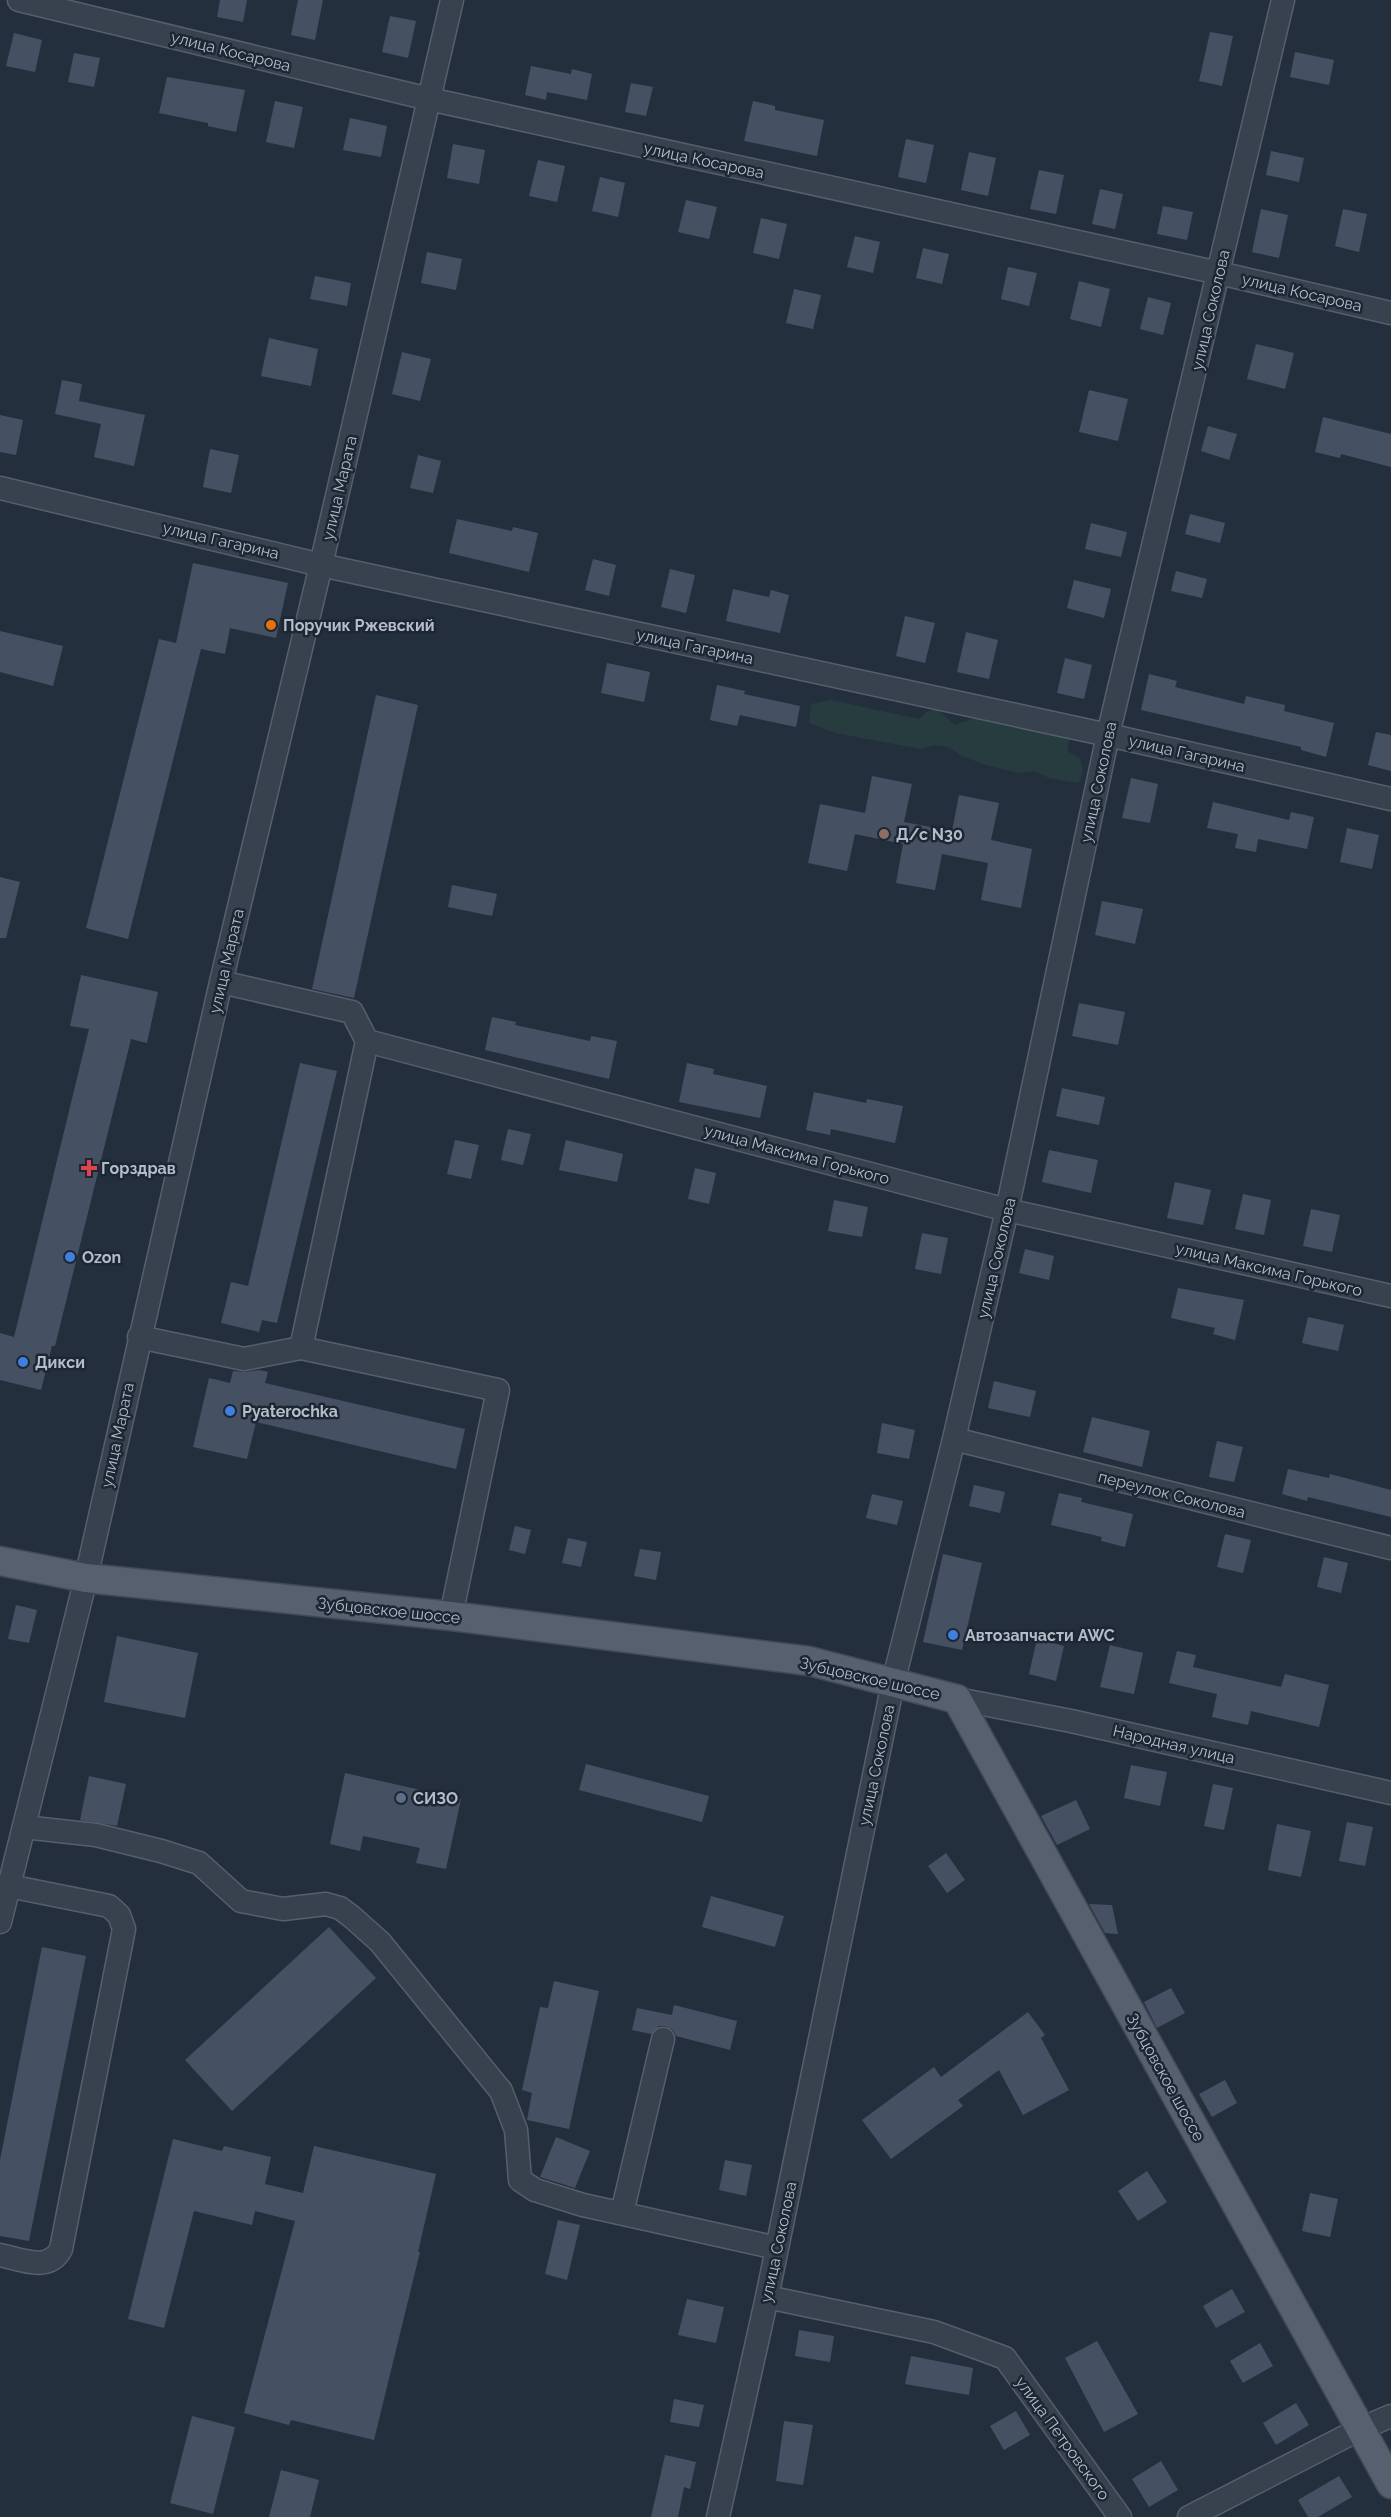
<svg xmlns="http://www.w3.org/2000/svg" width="1391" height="2517" font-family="Raleway,sans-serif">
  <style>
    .green { fill: #263c3f }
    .building { fill: #455162 }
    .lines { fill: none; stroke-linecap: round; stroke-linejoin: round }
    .minor-casing { stroke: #565f6c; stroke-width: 25 }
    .major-casing { stroke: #414a57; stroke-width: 31 }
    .minor { stroke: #38414e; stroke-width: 22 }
    .major { stroke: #56606e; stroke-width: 28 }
    .food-dot { fill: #e8710a; stroke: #1d2633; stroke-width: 2 }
    .education-dot { fill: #8d6e63; stroke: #1d2633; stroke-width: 2 }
    .health-dot { fill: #e0444e; stroke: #1d2633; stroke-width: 2 }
    .shop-dot { fill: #3f7fe0; stroke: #1d2633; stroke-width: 2 }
    .service-dot { fill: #5c6f8a; stroke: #1d2633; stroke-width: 2 }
    .labels { text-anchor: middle; stroke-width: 5; stroke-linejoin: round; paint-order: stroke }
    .street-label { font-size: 16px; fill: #b4bcc9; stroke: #1d2633 }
    .poi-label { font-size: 16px; font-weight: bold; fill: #b4bcc9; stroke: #1d2633; text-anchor: start }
  </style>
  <rect width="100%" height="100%" fill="#242f3e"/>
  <!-- green -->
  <path class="green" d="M831 700 919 719 926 712 938 709 955 725 979 716 1070 738 1067 751 1080 758C1083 767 1084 775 1078 783L1049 778 1034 771 1020 773 989 766 964 757 948 747 935 745 920 749 835 733 809 723 811 704Z"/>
  <!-- building -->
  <path class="building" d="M220 0H247L243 22 217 17Z
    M298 0H323L315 40 291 35Z
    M390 16 416 21 408 58 382 52Z
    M1210 32 1233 36 1222 86 1199 81Z
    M14 33 42 40 35 72 6 66Z
    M1295 52 1334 60 1329 85 1290 77Z
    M74 53 100 58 94 87 68 82Z
    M531 66 571 74 572 69 592 74 587 100 547 92 546 100 525 95Z
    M167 77 245 90 236 132 208 126V123L159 113Z
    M631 83 653 87 646 116 625 112Z
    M275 101 303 107 294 148 266 142Z
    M753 101 775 106V110L824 120 817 156 744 141Z
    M350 118 387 126 381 157 343 150Z
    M906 139 934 145 926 183 898 177Z
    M453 144 485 150 479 184 447 178Z
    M1271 151 1304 158 1299 182 1266 175Z
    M969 152 996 158 988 196 961 190Z
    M538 160 565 166 557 202 529 196Z
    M1039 170 1064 175 1056 214 1030 209Z
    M600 177 625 183 618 217 592 211Z
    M1100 189 1123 194 1115 229 1092 224Z
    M686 200 717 207 709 239 678 232Z
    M1163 206 1193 212 1187 240 1157 234Z
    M1261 209 1288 215 1279 258 1252 252Z
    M1343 209 1367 214 1359 252 1335 246Z
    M761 218 787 224 779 259 753 253Z
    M855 236 880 242 873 273 847 267Z
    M923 248 949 254 942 284 916 278Z
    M427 252 462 259 456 290 421 283Z
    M1008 267 1037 273 1029 306 1001 299Z
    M315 276 351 283 347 306 310 299Z
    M1079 281 1110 289 1101 327 1070 319Z
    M794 289 821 295 813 329 786 323Z
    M1148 297 1171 303 1163 335 1140 329Z
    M269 338 318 349 311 386 261 376Z
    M1256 344 1294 353 1285 389 1247 379Z
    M402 352 431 359 420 401 392 394Z
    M62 380 82 384 79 401 145 415 134 466 94 457 101 424 55 414Z
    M1089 390 1128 399 1118 441 1079 432Z
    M0 415 23 420 16 455 0 452Z
    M1323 417 1391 434V467L1341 454 1340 458 1315 452Z
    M1208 426 1237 434 1229 460 1201 451Z
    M210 449 239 455 231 493 203 487Z
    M418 455 441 461 433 493 410 488Z
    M1190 514 1225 523 1220 543 1185 534Z
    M457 519 512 531 513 527 538 533 529 572 449 553Z
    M1091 523 1127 532 1121 557 1085 549Z
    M593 559 616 565 609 596 585 590Z
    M193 563 288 583 276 638 230 628 225 654 201 649 128 939 86 928 159 639 176 643Z
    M670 569 695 575 686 613 661 607Z
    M1176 571 1207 579 1202 598 1171 591Z
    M1074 580 1111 589 1104 618 1067 608Z
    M733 589 769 597 771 590 789 595 780 633 726 621Z
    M905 616 935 623 925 663 896 656Z
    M0 631 63 646 53 686 0 672Z
    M966 632 998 640 989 679 957 672Z
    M1065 658 1092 665 1084 699 1057 693Z
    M607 663 650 672 644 702 601 693Z
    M1149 674 1177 681 1175 687 1244 704 1246 696 1285 705 1284 711 1334 723 1326 757 1301 750V747L1141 710Z
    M717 685 745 691 744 694 800 706 796 727 740 715 737 726 710 720Z
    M376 695 418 705 354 998 312 989Z
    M1376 732 1391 735V771L1368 765Z
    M872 776 912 784 904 822 952 831 959 795 999 803 991 840 1032 849 1021 908 981 900 988 863 942 854 935 890 896 883 903 844 855 834 847 871 808 863 820 804 865 813Z
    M1131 778 1158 784 1150 823 1122 818Z
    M1213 802 1289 820 1291 812 1314 817 1307 849 1258 839 1256 852 1235 848 1238 834 1207 828Z
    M1347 828 1379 835 1372 869 1340 862Z
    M0 877 20 882 6 938H0Z
    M452 885 497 894 492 916 448 907Z
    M1102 901 1143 909 1135 944 1095 935Z
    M81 975 158 992 147 1043 131 1039 55 1346H52L41 1390 0 1380V1333L14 1337 89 1029 70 1026Z
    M1079 1003 1125 1012 1118 1045 1072 1036Z
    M492 1017 516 1022 515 1025 590 1041 591 1036 617 1041 609 1079 485 1050Z
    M300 1063 337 1071 277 1323 262 1320 259 1332 221 1323 231 1282 248 1286Z
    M687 1063 714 1069 713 1074 767 1086 760 1118 679 1102Z
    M1062 1088 1105 1097 1099 1125 1056 1116Z
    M814 1092 866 1103 867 1099 903 1106 895 1143 831 1129 830 1135 806 1130Z
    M508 1129 531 1134 523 1165 501 1160Z
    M455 1140 479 1145 471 1179 447 1174Z
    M566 1140 623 1154 617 1182 559 1170Z
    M1049 1150 1098 1160 1091 1193 1042 1182Z
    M695 1168 716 1173 709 1204 688 1199Z
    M1175 1182 1211 1190 1203 1225 1167 1218Z
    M1243 1194 1271 1200 1264 1235 1235 1229Z
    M834 1200 868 1207 862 1237 828 1231Z
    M1311 1209 1340 1215 1332 1252 1303 1246Z
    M922 1233 948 1238 941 1274 915 1269Z
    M1025 1249 1054 1256 1049 1280 1019 1273Z
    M1178 1288 1244 1300 1235 1340 1213 1334 1215 1328 1171 1318Z
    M1308 1317 1344 1325 1338 1351 1302 1343Z
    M259 1370 268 1372 265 1383 465 1429 456 1469 256 1422 247 1459 193 1447 209 1378 230 1383 233 1371 246 1372Z
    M994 1381 1036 1391 1030 1417 988 1408Z
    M1092 1417 1150 1431 1142 1467 1083 1452Z
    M882 1423 915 1430 909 1459 877 1453Z
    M1217 1441 1243 1447 1234 1482 1209 1477Z
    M1288 1469 1329 1478 1330 1474 1391 1490V1517L1308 1497 1307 1501 1282 1494Z
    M974 1485 1005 1492 1000 1513 969 1506Z
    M1059 1493 1082 1498 1081 1502 1133 1514 1125 1547 1101 1541 1102 1537 1051 1525Z
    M872 1494 903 1501 897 1525 866 1518Z
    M515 1526 531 1530 525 1554 509 1550Z
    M1225 1534 1251 1540 1243 1573 1217 1567Z
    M568 1538 587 1542 581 1567 562 1563Z
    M640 1549 661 1552 656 1580 634 1576Z
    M943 1554 982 1563 962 1650 923 1642Z
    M1324 1557 1348 1563 1341 1593 1317 1587Z
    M16 1605 37 1610 29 1643 8 1639Z
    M117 1636 198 1653 185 1718 104 1702Z
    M1037 1639 1064 1646 1056 1681 1029 1674Z
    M1110 1645 1143 1653 1134 1694 1100 1687Z
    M1177 1651 1196 1655 1193 1667 1281 1687 1285 1674 1329 1685 1319 1727 1251 1711 1248 1725 1212 1717 1217 1694 1169 1683Z
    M586 1764 709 1796 702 1822 579 1790Z
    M1131 1765 1167 1772 1160 1806 1124 1798Z
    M345 1773 461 1799 446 1869 416 1863 420 1848 363 1836 360 1851 330 1844Z
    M89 1776 126 1784 117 1826 80 1820Z
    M1213 1784 1233 1788 1224 1830 1204 1826Z
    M1076 1800 1090 1829 1057 1845 1041 1816Z
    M1347 1822 1373 1827 1365 1866 1339 1861Z
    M1277 1824 1311 1831 1301 1877 1268 1870Z
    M946 1853 965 1880 947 1893 928 1866Z
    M711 1896 784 1916 775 1947 702 1927Z
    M1089 1904 1112 1905 1118 1934 1105 1933Z
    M329 1927 376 1978 232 2111 185 2060Z
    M42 1947 86 1956 29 2241 0 2236V2160Z
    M554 1981 599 1991 569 2129 527 2120 532 2093 522 2090 540 2007 548 2008Z
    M1171 1988 1185 2013 1157 2028 1144 2002Z
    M674 2005 737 2021 730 2050 676 2036 673 2030 666 2026H659L651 2034 632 2030 637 2008 672 2015Z
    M1028 2012 1045 2035 1041 2038 1069 2090 1023 2115 999 2070 958 2100 963 2106 891 2159 862 2120 934 2067 941 2077Z
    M1225 2080 1237 2103 1212 2117 1199 2094Z
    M556 2137 590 2151 575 2188 540 2177Z
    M173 2139 222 2151 224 2146 271 2157 265 2184 303 2193 314 2146 436 2174 418 2252H420L374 2440 291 2420 289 2425 244 2413 295 2221 255 2211 252 2225 194 2211 164 2328 128 2319Z
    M725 2160 752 2165 746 2196 719 2190Z
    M1147 2171 1167 2202 1138 2221 1118 2191Z
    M1310 2193 1338 2199 1330 2237 1302 2231Z
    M558 2220 580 2225 567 2280 545 2274Z
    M1232 2289 1245 2312 1216 2328 1203 2306Z
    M687 2299 724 2307 716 2343 678 2335Z
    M799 2330 834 2336 830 2362 795 2356Z
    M1097 2341 1138 2414 1104 2432 1065 2358Z
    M1260 2343 1273 2366 1243 2383 1230 2361Z
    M911 2356 973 2368 969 2395 905 2384Z
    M674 2399 704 2405 699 2427 670 2422Z
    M1296 2403 1309 2425 1276 2445 1263 2423Z
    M1016 2411 1030 2435 1004 2450 990 2426Z
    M192 2416 235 2427 213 2514 170 2503Z
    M784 2421 813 2425 803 2485 776 2481Z
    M665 2455 696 2462 690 2489 684 2487 678 2517H651Z
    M1161 2461 1178 2490 1149 2507 1132 2479Z
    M281 2470 319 2480 310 2517H269Z
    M1339 2476 1352 2497 1318 2517H1308L1298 2500Z"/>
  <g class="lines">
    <!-- minor casing -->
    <g class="minor-casing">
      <path id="minor" d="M19 0 429 99 1219 273 1391 313
        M0 488 321 565 1108 735 1391 799
        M221 982 352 1012 367 1041 1007 1210 1391 1296
        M367 1041 301 1348 498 1390 451 1616
        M139 1337 244 1359 301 1348
        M954 1439 1391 1548
        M957 1699 1071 1721 1391 1793
        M24 1827 96 1835 161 1851 199 1863 241 1901 283 1909 326 1904 340 1908 352 1917 380 1942 501 2091 516 2130 520 2180 535 2190 583 2205 777 2248
        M0 1922 86 1578 221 982 321 565 452 0
        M622 2213 663 2039
        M0 2255C20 2259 49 2273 61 2249L124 1929 119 1915 109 1906 9 1886
        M767 2297 934 2332 1005 2358 1120 2517
        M718 2517 767 2297 893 1683 954 1439 1007 1210 1108 735 1283 0
        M1189 2517 1360 2429 1391 2416"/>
    </g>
    <!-- major casing -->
    <g class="major-casing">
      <path id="major" d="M0 1561 86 1578 451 1616 809 1661 957 1699 1391 2484"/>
    </g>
    <!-- minor -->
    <use href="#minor" class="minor"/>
    <!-- major -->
    <use href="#major" class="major"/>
  </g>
  <!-- markers -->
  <circle class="food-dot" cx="271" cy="625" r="6"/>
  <circle class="education-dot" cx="884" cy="834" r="6"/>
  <path class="health-dot" d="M86 1159h6v6h6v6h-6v6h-6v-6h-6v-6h6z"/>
  <g class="shop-dot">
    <circle cx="70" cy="1257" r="6"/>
    <circle cx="23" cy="1362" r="6"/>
    <circle cx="230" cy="1411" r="6"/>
    <circle cx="953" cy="1635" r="6"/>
  </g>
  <circle class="service-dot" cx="401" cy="1798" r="6"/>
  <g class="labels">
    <!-- street labels -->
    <g class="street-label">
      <text transform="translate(231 51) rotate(14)" y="6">улица Косарова</text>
      <text transform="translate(704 160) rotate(12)" y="6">улица Косарова</text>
      <text transform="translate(1302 292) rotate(13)" y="6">улица Косарова</text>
      <text transform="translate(1210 310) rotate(-77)" y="6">улица Соколова</text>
      <text transform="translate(339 488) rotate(-77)" y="6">улица Марата</text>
      <text transform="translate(221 540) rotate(13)" y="6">улица Гагарина</text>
      <text transform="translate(695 646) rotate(12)" y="6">улица Гагарина</text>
      <text transform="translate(1187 753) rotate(13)" y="6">улица Гагарина</text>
      <text transform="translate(1098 782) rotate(-78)" y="6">улица Соколова</text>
      <text transform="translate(226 961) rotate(-77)" y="6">улица Марата</text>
      <text transform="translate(797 1154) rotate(15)" y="6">улица Максима Горького</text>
      <text transform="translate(996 1258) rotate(-77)" y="6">улица Соколова</text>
      <text transform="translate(1269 1269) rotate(13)" y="6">улица Максима Горького</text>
      <text transform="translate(117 1435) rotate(-78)" y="6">улица Марата</text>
      <text transform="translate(1172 1494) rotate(14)" y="6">переулок Соколова</text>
      <text transform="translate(389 1610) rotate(6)" y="6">Зубцовское шоссе</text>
      <text transform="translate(870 1678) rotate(13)" y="6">Зубцовское шоссе</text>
      <text transform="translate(1174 1744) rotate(13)" y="6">Народная улица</text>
      <text transform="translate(876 1765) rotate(-78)" y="6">улица Соколова</text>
      <text transform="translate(1166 2077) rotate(61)" y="6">Зубцовское шоссе</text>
      <text transform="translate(778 2242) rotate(-78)" y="6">улица Соколова</text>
      <text transform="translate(1063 2438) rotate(54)" y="6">улица Петровского</text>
    </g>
    <!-- poi labels -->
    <g class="poi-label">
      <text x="283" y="631">Поручик Ржевский</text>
      <text x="896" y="840">Д/с N30</text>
      <text x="101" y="1174">Горздрав</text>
      <text x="82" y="1263">Ozon</text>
      <text x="35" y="1368">Дикси</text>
      <text x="242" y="1417">Pyaterochka</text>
      <text x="965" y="1641">Автозапчасти AWC</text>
      <text x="413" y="1804">СИЗО</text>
    </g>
  </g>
</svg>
